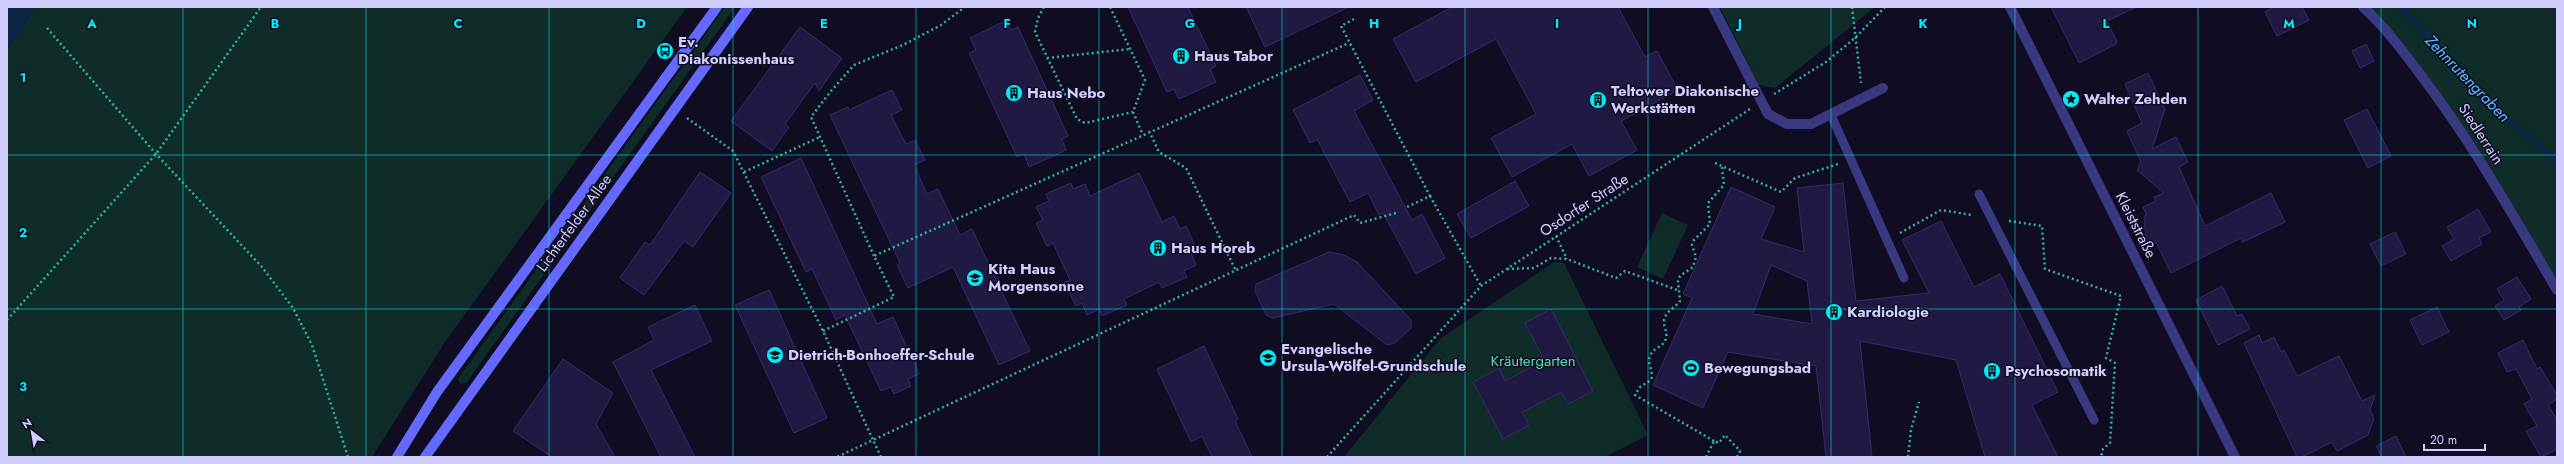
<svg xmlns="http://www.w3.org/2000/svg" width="2564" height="464" font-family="Jost,sans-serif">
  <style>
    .green { fill: #102c29 }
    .water { fill: #0c2647 }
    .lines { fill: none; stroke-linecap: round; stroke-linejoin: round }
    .stream { stroke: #0c2647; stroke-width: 6 }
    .building { fill: #201943; stroke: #352b6f; fill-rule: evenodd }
    .path { stroke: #2eb3a4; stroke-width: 2.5; stroke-dasharray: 2 3; stroke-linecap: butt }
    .service { stroke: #383981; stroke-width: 9 }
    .minor { stroke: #383981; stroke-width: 10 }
    .secondary { stroke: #6569ff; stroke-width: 10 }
    .grid { fill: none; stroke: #00edf9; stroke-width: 1; stroke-opacity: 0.55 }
    .labels { text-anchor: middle; stroke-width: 3; stroke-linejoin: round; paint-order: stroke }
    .poi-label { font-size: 15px; font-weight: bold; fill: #d1ceff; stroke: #100d22; text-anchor: start }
    .street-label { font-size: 15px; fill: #d1ceff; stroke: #100d22 }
    .park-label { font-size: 15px; fill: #5adfb7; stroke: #100d22 }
    .water-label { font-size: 16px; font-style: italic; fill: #5cbcff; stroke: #100d22 }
    .grid-label { font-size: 13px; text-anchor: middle; font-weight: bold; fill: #00edf9; stroke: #100d22; stroke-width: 3; stroke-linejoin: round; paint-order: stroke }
  </style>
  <rect width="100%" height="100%" fill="#100d22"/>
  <!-- green -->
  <path class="green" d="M36 7H687L445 342 372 457H7V49Z
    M725 7H735L467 382 460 384 458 379 462 373Z
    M1720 7H1875L1775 88 1759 85Z
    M2363 7H2557V282L2446 108Z
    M1662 213 1688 225 1663 279 1637 267Z
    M1554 262 1564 263 1648 435 1605 457H1344L1440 339Z"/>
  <!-- water -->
  <path class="water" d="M7 7H36L7 49Z"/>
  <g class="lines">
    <!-- stream -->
    <path class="stream" d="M2401 7 2489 104 2557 161"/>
  </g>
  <!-- building -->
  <path class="building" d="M1128 7H1188L1216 66 1210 69 1216 82 1179 99 1174 89 1167 92Z
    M1246 7H1349L1265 47Z
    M1452 7H1618L1645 57 1657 51 1678 90 1621 121 1637 150 1589 176 1572 144 1512 177 1491 138 1536 114 1496 39 1416 82 1393 39Z
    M2051 7H2136L2107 21 2117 42 2116 44 2079 63Z
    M2274 7H2302L2309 20 2277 36 2265 12Z
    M1007 20 1011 30 1018 27 1068 136 1062 139 1066 150 1029 167 1024 154 1017 157 969 53 976 50 970 38Z
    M800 27 842 58 819 91 815 83 785 124 789 127 772 151 731 121Z
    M2366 44 2374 61 2360 68 2352 51Z
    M2148 73 2165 109 2152 149 2176 137 2188 162 2179 167 2205 226 2271 193 2285 222 2243 242 2241 238 2171 273 2156 242 2147 246 2144 219 2146 214 2143 207 2156 201 2154 197 2164 193 2137 170 2141 162 2127 131 2142 123 2125 84Z
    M1360 75 1373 100 1354 111 1412 220 1422 214 1445 258 1416 274 1383 213 1379 215 1368 193 1350 202 1317 139 1310 143 1293 110Z
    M892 90 902 110 891 115 906 144 915 140 925 160 914 165 927 194 938 189 960 235 972 229 1030 351 999 365 953 267 908 288 897 265 900 263 830 115 848 107 849 110Z
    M2367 109 2391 156 2368 168 2344 120Z
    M801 158 877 324 893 317 919 374 908 379 911 386 894 394 891 387 881 391 845 315 836 320 812 269 806 272 761 177Z
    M700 172 731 193 693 247 684 241 644 295 620 278 645 242 650 245Z
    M1139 173 1162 222 1174 216 1180 229 1186 226 1197 250 1191 253 1196 265 1184 271 1187 277 1162 288 1159 282 1124 299 1127 305 1102 316 1099 309 1087 315 1082 303 1076 306 1064 282 1070 280 1053 243 1047 246 1036 223 1043 220 1036 207 1049 201 1046 194 1071 183 1073 189 1085 184 1090 196Z
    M1515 181 1529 206 1471 238 1457 214Z
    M1843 183 1856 301 1929 293 1902 240 1941 221 1974 287 2000 274 2058 392 2032 405 2058 457H1985L1956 360 1860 341 1872 457H1826L1816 366 1728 352 1703 408 1653 385 1692 298 1683 294 1731 187 1775 207 1761 239 1804 252 1797 188ZM1771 265 1807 281 1812 324 1753 314Z
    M2478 209 2491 232 2479 238 2482 244 2451 261 2442 246 2454 239 2447 227Z
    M2395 232 2406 254 2381 266 2370 244Z
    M1329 252 1344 255 1357 262 1411 320V328L1395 343 1387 345 1334 304 1273 318 1266 315 1255 291 1256 284Z
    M2517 277 2531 299 2519 307 2521 310 2504 320 2495 306 2504 300 2497 289Z
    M2222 286 2237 316 2242 314 2250 329 2218 345 2196 300Z
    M769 290 827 418 794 433 735 305Z
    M695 305 712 341 651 370 695 457H661L613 362 654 340 648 327Z
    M2437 307 2449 332 2422 345 2410 320Z
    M1551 309 1593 391 1568 404 1561 392 1522 412 1529 425 1503 439 1473 382 1499 368 1505 381 1544 360 1525 323Z
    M2259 335 2262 343 2274 337 2281 352 2284 350 2297 376 2339 356 2362 401 2375 395 2370 410 2374 419 2368 435 2337 451 2332 442 2302 457H2297L2244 343Z
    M2523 340 2537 369 2540 367 2557 395V399L2548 405 2557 420V449L2541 457 2526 431 2537 426 2524 404 2532 399 2516 369 2507 372 2498 353Z
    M1204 346 1238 419 1235 421 1252 457H1212L1202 436 1191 442 1157 369Z
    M563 359 613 393 596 424 615 457H552L513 431Z
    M2396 436 2406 457H2382L2376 446Z"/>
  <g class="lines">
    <!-- path -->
    <path class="path" d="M1044 7 1038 18 1035 32 1077 119 1085 123 1133 112
      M1110 7 1145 80 1133 112 1143 135
      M1852 7 1861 83
      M1354 19 1341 26 1430 196 1405 208
      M47 28 156 154 262 267 293 308 312 345 348 457
      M1047 58 1130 49
      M1774 94 1826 62 1856 37 1885 7
      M687 118 733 151 823 331 873 440 837 457
      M1149 131 1159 152 1186 168 1236 271
      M1715 163 1781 192 1795 178 1838 164
      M744 172 820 137
      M1430 196 1481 286
      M2009 221 2042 226 2045 269 2121 296 2106 358 2115 363 2110 443 2103 449 2101 457
      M1900 233 1941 210 1972 215
      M1556 236 1567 259
      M874 256 811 117 831 91 854 65 903 45 941 25 965 7
      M1507 269 1534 268 1551 258 1567 259 1616 278 1625 271 1680 291
      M7 320 156 154 261 7
      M823 331 894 297 874 256 1349 43
      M1714 441 1635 395 1640 387 1651 380C1654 371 1647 364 1650 356 1653 348 1662 347 1665 341 1669 333 1663 327 1664 320 1666 311 1676 307 1680 301L1678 281 1680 276 1693 267 1696 257 1692 245 1694 240 1710 224 1708 203 1724 185 1722 167
      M881 457 873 440 1354 215 1360 223 1396 213
      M1327 457 1481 286 1750 109
      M1706 457 1714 441 1719 443 1725 435 1740 451 1737 457
      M1908 457 1911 430 1919 402"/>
    <!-- service -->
    <path class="service" d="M1831 115 1904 278
      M1979 194 2094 420"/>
    <!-- minor -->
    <path class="minor" d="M1713 7 1768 114 1787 124H1811L1883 88
      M2010 7 2235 457
      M2363 7C2385 27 2402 50 2420 74 2472 142 2514 217 2557 290"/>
    <!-- secondary -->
    <path class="secondary" d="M397 457 437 392 717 7
      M425 457 748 7"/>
  </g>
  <!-- grid -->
  <path class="grid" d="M183 7V457M366 7V457M549 7V457M733 7V457M916 7V457M1099 7V457M1282 7V457M1465 7V457M1648 7V457M1831 7V457M2015 7V457M2198 7V457M2381 7V457M7 155H2557M7 309H2557"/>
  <!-- icons -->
  <defs>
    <g id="bus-disc" transform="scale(0.9)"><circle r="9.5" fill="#00edf9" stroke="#100d22"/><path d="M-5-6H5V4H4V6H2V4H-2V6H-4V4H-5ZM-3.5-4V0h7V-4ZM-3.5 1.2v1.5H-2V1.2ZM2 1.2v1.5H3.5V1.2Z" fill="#111"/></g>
    <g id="building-disc" transform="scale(0.9)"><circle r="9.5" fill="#00edf9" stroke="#100d22"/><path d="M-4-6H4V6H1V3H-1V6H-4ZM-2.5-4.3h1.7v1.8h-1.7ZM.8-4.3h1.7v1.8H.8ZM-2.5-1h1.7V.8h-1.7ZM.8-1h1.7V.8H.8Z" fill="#111"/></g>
    <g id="sight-disc" transform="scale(0.9)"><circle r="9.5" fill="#00edf9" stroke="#100d22"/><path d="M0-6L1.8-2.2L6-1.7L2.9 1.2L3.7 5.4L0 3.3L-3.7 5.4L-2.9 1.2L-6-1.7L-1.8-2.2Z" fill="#111"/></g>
    <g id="school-disc" transform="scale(0.9)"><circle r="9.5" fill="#00edf9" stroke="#100d22"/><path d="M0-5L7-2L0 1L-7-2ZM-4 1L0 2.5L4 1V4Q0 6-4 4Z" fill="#111"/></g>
    <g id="stadium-disc" transform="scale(0.9)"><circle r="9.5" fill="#00edf9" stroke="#100d22"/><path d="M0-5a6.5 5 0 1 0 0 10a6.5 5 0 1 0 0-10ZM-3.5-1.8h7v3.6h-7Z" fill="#111"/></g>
  </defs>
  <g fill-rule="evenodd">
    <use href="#bus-disc" x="665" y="51"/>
    <use href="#building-disc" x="1181" y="56"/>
    <use href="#building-disc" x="1014" y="93"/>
    <use href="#sight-disc" x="2071" y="99"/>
    <use href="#building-disc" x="1598" y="100"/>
    <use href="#building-disc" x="1158" y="248"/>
    <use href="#school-disc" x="975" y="278"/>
    <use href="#building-disc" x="1834" y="312"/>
    <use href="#school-disc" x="775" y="355"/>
    <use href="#school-disc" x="1268" y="358"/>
    <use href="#stadium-disc" x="1691" y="368"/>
    <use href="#building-disc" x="1992" y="371"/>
  </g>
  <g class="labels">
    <!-- poi labels -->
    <g class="poi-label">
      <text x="678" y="47">Ev.<tspan x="678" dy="17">Diakonissenhaus</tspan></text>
      <text x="1194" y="61">Haus Tabor</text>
      <text x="1611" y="96">Teltower Diakonische<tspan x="1611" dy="17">Werkstätten</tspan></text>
      <text x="1027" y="98">Haus Nebo</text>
      <text x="2084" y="104">Walter Zehden</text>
      <text x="1171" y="253">Haus Horeb</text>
      <text x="988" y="274">Kita Haus<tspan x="988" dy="17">Morgensonne</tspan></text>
      <text x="1847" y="317">Kardiologie</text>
      <text x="1281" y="354">Evangelische<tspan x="1281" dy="17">Ursula-Wölfel-Grundschule</tspan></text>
      <text x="788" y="360">Dietrich-Bonhoeffer-Schule</text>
      <text x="1704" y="373">Bewegungsbad</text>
      <text x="2005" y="376">Psychosomatik</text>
    </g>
    <!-- street labels -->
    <g class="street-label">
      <text transform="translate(2481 134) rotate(57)" y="5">Siedlerrain</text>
      <text transform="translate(1584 205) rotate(-33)" y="5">Osdorfer Straße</text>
      <text transform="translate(574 223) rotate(-54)" y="5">Lichterfelder Allee</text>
      <text transform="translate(2136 225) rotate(63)" y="5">Kleiststraße</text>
    </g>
    <!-- park labels -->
    <g class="park-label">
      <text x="1533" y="366">Kräutergarten</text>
    </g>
    <!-- water labels -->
    <g class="water-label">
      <text transform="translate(2468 78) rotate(46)" y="6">Zehnrutengraben</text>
    </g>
  </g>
  <g class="grid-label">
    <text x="92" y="28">A</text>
    <text x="275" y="28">B</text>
    <text x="458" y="28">C</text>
    <text x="641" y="28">D</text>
    <text x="824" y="28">E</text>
    <text x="1007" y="28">F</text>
    <text x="1190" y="28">G</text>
    <text x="1374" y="28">H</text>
    <text x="1557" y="28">I</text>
    <text x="1740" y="28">J</text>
    <text x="1923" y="28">K</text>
    <text x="2106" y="28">L</text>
    <text x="2289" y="28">M</text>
    <text x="2472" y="28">N</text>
    <text x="23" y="82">1</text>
    <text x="23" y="237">2</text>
    <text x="23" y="391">3</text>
  </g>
  <!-- border -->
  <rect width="2564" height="464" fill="none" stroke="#d1ceff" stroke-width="16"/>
  <!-- north arrow -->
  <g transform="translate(32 432) rotate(329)" stroke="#100d22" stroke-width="3" paint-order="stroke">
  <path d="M0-3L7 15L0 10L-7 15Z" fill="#d1ceff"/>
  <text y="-6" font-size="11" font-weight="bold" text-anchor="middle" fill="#d1ceff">N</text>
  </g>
  <!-- scale -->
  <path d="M2424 444v6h61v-6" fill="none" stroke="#d1ceff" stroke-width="2"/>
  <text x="2430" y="444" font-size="12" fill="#d1ceff" stroke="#100d22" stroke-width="3" paint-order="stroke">20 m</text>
</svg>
